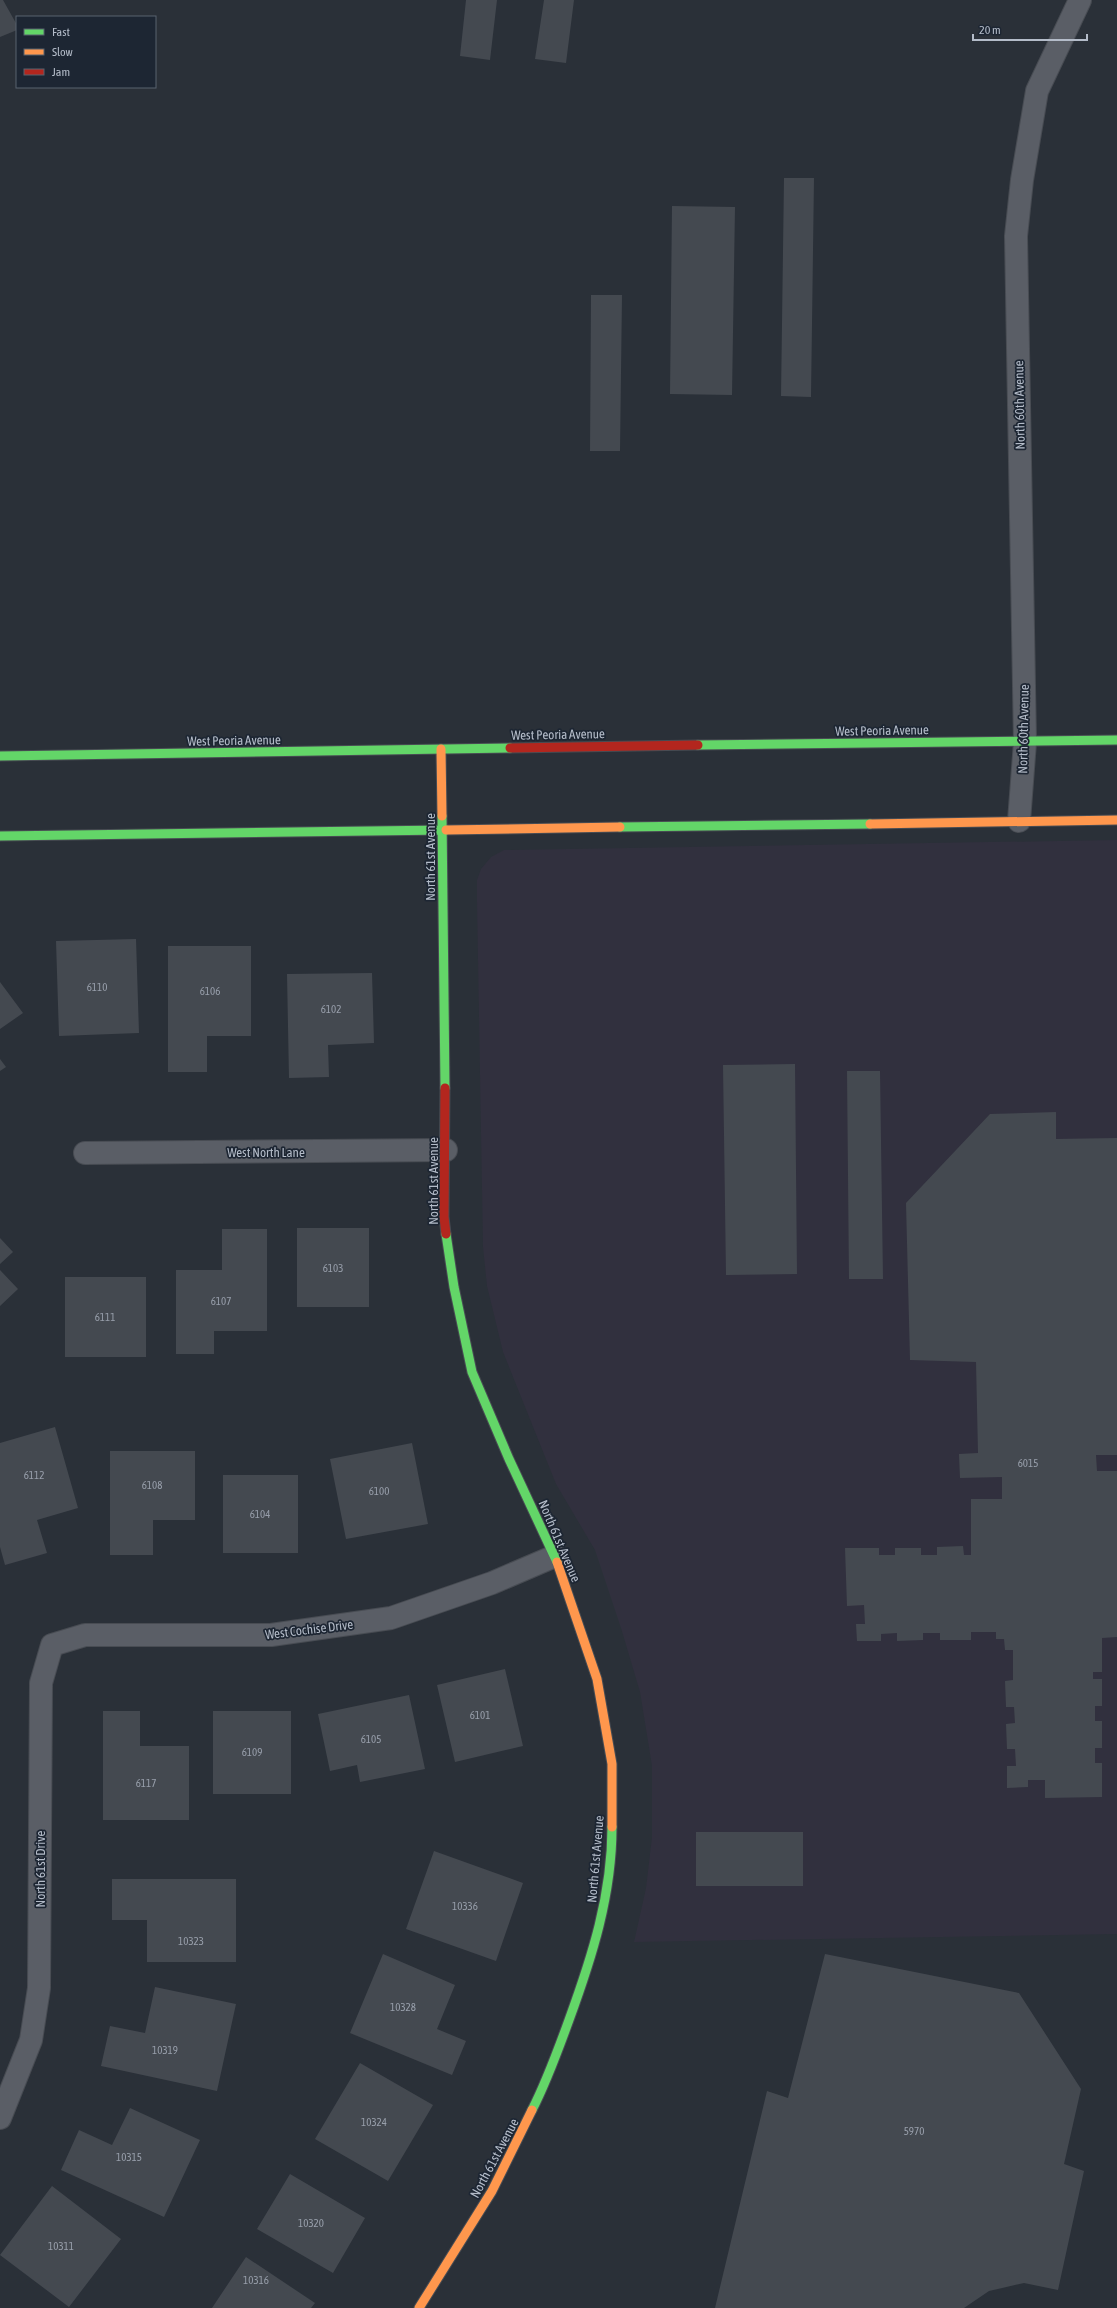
<svg xmlns="http://www.w3.org/2000/svg" width="1117" height="2308" font-family="'Asap Condensed',sans-serif">
  <style>
    .medical { fill: #31303e }
    .building { fill: #444950 }
    .lines { fill: none; stroke-linecap: round; stroke-linejoin: round }
    .street-casing { stroke: #484c53; stroke-width: 24 }
    .fast-casing { stroke: #484c53; stroke-width: 11 }
    .slow-casing { stroke: #484c53; stroke-width: 11 }
    .jam-casing { stroke: #484c53; stroke-width: 11 }
    .street { stroke: #5a5e66; stroke-width: 22 }
    .fast { stroke: #63d668; stroke-width: 9 }
    .slow { stroke: #ff974d; stroke-width: 9 }
    .jam { stroke: #b3261e; stroke-width: 9 }
    .labels { text-anchor: middle; stroke-width: 3.5; stroke-linejoin: round; paint-order: stroke }
    .number-label { font-size: 11px; fill: #989fab }
    .street-label { font-size: 13px; fill: #b4bcc9; stroke: #1d2633 }
  </style>
  <rect width="100%" height="100%" fill="#2a3038"/>
  <!-- medical -->
  <path class="medical" d="M1117 840V1934L634 1942 646 1888 652 1837V1766L640 1692 621 1628 595 1550 556 1484 503 1352 487 1286 483 1247 477 902V880L481 869 491 857 504 850Z"/>
  <!-- building -->
  <path class="building" d="M0 0H3L17 25V30L0 37Z
    M466 0H497L490 60 460 56Z
    M544 0H574L566 63 535 59Z
    M784 178H814L811 397 781 396Z
    M672 206 735 207 732 395 670 394Z
    M591 295H622L620 451H590Z
    M136 939 139 1033 59 1036 56 941Z
    M168 946H251V1036H207V1072H168Z
    M372 973 374 1043 328 1045 329 1077 289 1078 287 974Z
    M0 982 23 1013 0 1029Z
    M0 1059 6 1067 0 1071Z
    M795 1064 797 1274 726 1275 723 1065Z
    M847 1071H880L883 1279H849Z
    M1056 1112V1139L1117 1138V1455H1096L1097 1471H1117V1637L1102 1638V1672H1093V1679H1102V1706H1095V1721H1102V1748H1095V1763H1102V1797L1045 1798V1780H1028V1787L1007 1788V1766H1016L1015 1749H1007L1006 1724 1015 1723 1014 1707H1006L1005 1681 1013 1680V1650H1005L1004 1639H996V1632H971V1640H940V1633H923V1640L897 1641V1633L881 1634V1641H857L856 1624H865L864 1605 847 1606 845 1548H879V1555H895V1548H921V1555H937V1547L963 1546 964 1555H971V1499H1002V1477L960 1478 959 1454 978 1453 976 1362 910 1360 906 1203 990 1114Z
    M297 1228H369V1307H297Z
    M222 1229H267V1331H214V1354H176V1270H222Z
    M0 1238 13 1252 0 1264Z
    M0 1270 18 1289 0 1306Z
    M65 1277H146V1357H65Z
    M55 1427 78 1508 37 1520 47 1553 5 1565 0 1547V1443Z
    M412 1443 428 1524 346 1539 330 1459Z
    M110 1451H195V1520H153V1555H110Z
    M223 1475H298V1553H223Z
    M505 1669 523 1746 455 1762 437 1685Z
    M409 1695 425 1769 360 1782 357 1765 330 1771 318 1714Z
    M103 1711H140V1746H189V1820H103Z
    M213 1711H291V1794H213Z
    M696 1832H803V1886H696Z
    M434 1851 523 1883 496 1961 406 1929Z
    M112 1879H236V1962H147V1920H112Z
    M383 1954 455 1985 437 2029 466 2041 452 2075 350 2033Z
    M825 1954 1019 1993 1081 2089 1064 2164 1084 2171 1058 2290 1024 2283 989 2291 964 2308H715L767 2091 788 2098Z
    M155 1987 236 2004 217 2091 101 2066 110 2026 145 2033Z
    M360 2063 433 2105 388 2181 315 2139Z
    M130 2108 200 2140 164 2217 61 2170 79 2130 112 2145Z
    M290 2174 365 2218 333 2273 257 2229Z
    M52 2186 121 2239 69 2307 0 2255Z
    M246 2257 315 2303 311 2308H212Z"/>
  <g class="lines">
    <!-- street casing -->
    <g class="street-casing">
      <path id="street" d="M1019 821 1025 742 1016 236 1022 180 1037 91 1080 0
        M85 1153 446 1150
        M0 2118 31 2040 39 1988 41 1683 52 1645 85 1635H271L391 1618 492 1583 555 1556"/>
    </g>
    <!-- fast casing -->
    <g class="fast-casing">
      <path id="fast" d="M698 745 1117 740
        M0 756 510 748
        M442 816 445 1088
        M620 827 870 824
        M0 836 446 830
        M446 1234 454 1287 472 1372 509 1459 557 1562
        M532 2110C547 2081 558 2050 569 2020 592 1957 612 1895 612 1827"/>
    </g>
    <!-- slow casing -->
    <g class="slow-casing">
      <path id="slow" d="M441 749 442 816
        M870 824 1117 820
        M446 830 620 827
        M557 1562 597 1679 612 1764V1827
        M419 2308 492 2191 532 2110"/>
    </g>
    <!-- jam casing -->
    <g class="jam-casing">
      <path id="jam" d="M510 748 698 745
        M445 1088 444 1217 446 1234"/>
    </g>
    <!-- street -->
    <use href="#street" class="street"/>
    <!-- fast -->
    <use href="#fast" class="fast"/>
    <!-- slow -->
    <use href="#slow" class="slow"/>
    <!-- jam -->
    <use href="#jam" class="jam"/>
  </g>
  <g class="labels">
    <!-- number labels -->
    <g class="number-label">
      <text x="97" y="991">6110</text>
      <text x="210" y="995">6106</text>
      <text x="331" y="1013">6102</text>
      <text x="333" y="1272">6103</text>
      <text x="221" y="1305">6107</text>
      <text x="105" y="1321">6111</text>
      <text x="1028" y="1467">6015</text>
      <text x="34" y="1479">6112</text>
      <text x="152" y="1489">6108</text>
      <text x="379" y="1495">6100</text>
      <text x="260" y="1518">6104</text>
      <text x="480" y="1719">6101</text>
      <text x="371" y="1743">6105</text>
      <text x="252" y="1756">6109</text>
      <text x="146" y="1787">6117</text>
      <text x="465" y="1910">10336</text>
      <text x="191" y="1945">10323</text>
      <text x="403" y="2011">10328</text>
      <text x="165" y="2054">10319</text>
      <text x="374" y="2126">10324</text>
      <text x="914" y="2135">5970</text>
      <text x="129" y="2161">10315</text>
      <text x="311" y="2227">10320</text>
      <text x="61" y="2250">10311</text>
      <text x="256" y="2284">10316</text>
    </g>
    <!-- street labels -->
    <g class="street-label">
      <text transform="translate(1019 405) rotate(-91)" y="5">North 60th Avenue</text>
      <text transform="translate(1023 729) rotate(-89)" y="5">North 60th Avenue</text>
      <text transform="translate(882 730) rotate(-1)" y="5">West Peoria Avenue</text>
      <text transform="translate(558 734) rotate(-1)" y="5">West Peoria Avenue</text>
      <text transform="translate(234 740) rotate(-1)" y="5">West Peoria Avenue</text>
      <text transform="translate(430 857) rotate(-90)" y="5">North 61st Avenue</text>
      <text x="266" y="1157">West North Lane</text>
      <text transform="translate(433 1181) rotate(-90)" y="5">North 61st Avenue</text>
      <text transform="translate(560 1541) rotate(67)" y="5">North 61st Avenue</text>
      <text transform="translate(309 1629) rotate(-7)" y="5">West Cochise Drive</text>
      <text transform="translate(595 1859) rotate(-85)" y="5">North 61st Avenue</text>
      <text transform="translate(40 1869) rotate(-90)" y="5">North 61st Drive</text>
      <text transform="translate(494 2158) rotate(-62)" y="5">North 61st Avenue</text>
    </g>
  </g>
  <!-- legend -->
  <rect x="16" y="16" width="140" height="72" fill="#1d2633" stroke="#59626f"/>
  <rect x="24" y="29" width="20" height="6" fill="#63d668" stroke="#59626f"/>
  <text x="52" y="36" font-size="12" fill="#b4bcc9">Fast</text>
  <rect x="24" y="49" width="20" height="6" fill="#ff974d" stroke="#59626f"/>
  <text x="52" y="56" font-size="12" fill="#b4bcc9">Slow</text>
  <rect x="24" y="69" width="20" height="6" fill="#b3261e" stroke="#59626f"/>
  <text x="52" y="76" font-size="12" fill="#b4bcc9">Jam</text>
  <!-- scale -->
  <path d="M973 34v6h114v-6" fill="none" stroke="#b4bcc9" stroke-width="2"/>
  <text x="979" y="34" font-size="12" fill="#b4bcc9" stroke="#1d2633" stroke-width="3" paint-order="stroke">20 m</text>
</svg>
